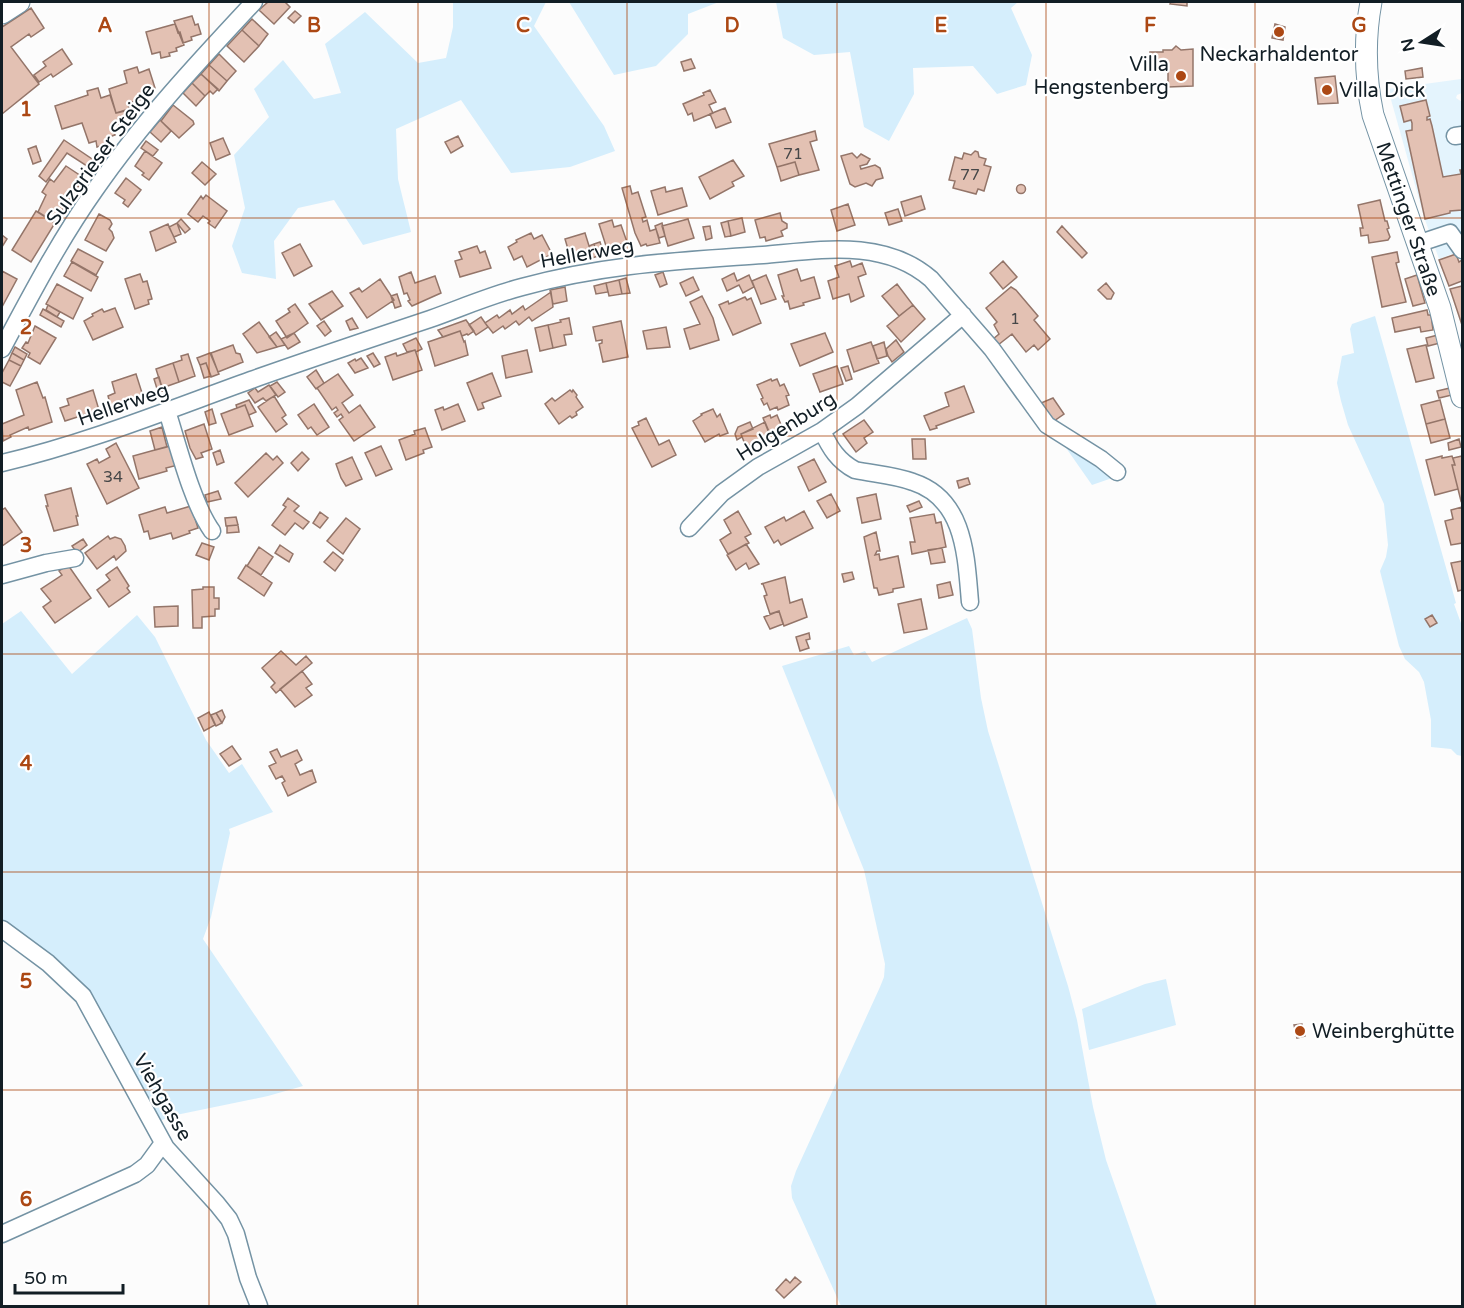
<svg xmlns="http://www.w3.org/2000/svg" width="1464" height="1308" font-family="'Varela Round',sans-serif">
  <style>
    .built { fill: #e4f4fd }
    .green { fill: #d5eefc }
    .building { fill: #e3c1b3; stroke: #947569; stroke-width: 1.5 }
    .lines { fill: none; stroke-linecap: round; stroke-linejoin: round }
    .minor-casing { stroke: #7493a4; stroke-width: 19 }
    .major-casing { stroke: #7493a4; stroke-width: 23 }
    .minor { stroke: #fff; stroke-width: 16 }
    .major { stroke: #fff; stroke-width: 21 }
    .grid { fill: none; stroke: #ac4814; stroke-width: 1.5; stroke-opacity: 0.55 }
    .poi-dot { fill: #ac4814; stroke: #fff; stroke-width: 2 }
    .labels { text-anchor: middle; stroke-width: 4.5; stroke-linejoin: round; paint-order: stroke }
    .number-label { font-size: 16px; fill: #464748 }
    .poi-label { font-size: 20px; fill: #121e25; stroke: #fff; text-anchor: start }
    .street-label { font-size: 20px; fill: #121e25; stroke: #fff }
    .grid-label { font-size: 20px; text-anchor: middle; font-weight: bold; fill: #ac4814; stroke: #fff; stroke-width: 4.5; stroke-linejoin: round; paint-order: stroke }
  </style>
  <rect width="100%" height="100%" fill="#fcfcfc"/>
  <!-- built -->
  <path class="built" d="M1461 79 1462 93 1457 95 1456 98 1462 102V259L1457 252 1439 259 1424 217 1388 89Z"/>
  <!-- green -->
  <path class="green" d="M453 2H546L534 26 604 126 615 151 570 167 511 173 461 100 396 129 398 179 411 232 363 245 334 200 298 208 274 241 276 279 242 273 232 246 245 208 234 155 269 117 254 89 283 60 314 99 341 93 325 44 365 12 418 63 446 58 453 27Z
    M569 2H719L688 14V34L656 66 614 75Z
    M776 2H1018L1011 8 1032 55 1026 85 997 94 973 66 913 68 914 94 889 141 864 127 850 52 814 55 783 38Z
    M1375 316 1456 603 1454 604 1462 626V756L1457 755 1451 749 1431 747V720L1424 682 1419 672 1405 659 1399 646 1380 571 1386 557 1388 545 1384 504 1348 425 1341 401 1337 383 1342 356 1354 353 1350 329 1352 324Z
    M1064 445 1115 477 1092 485Z
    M21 611 72 674 137 615 155 637 206 740 229 773 242 764 273 812 229 829 230 833 211 917 203 939 303 1086 268 1096 176 1115 159 1121 99 1016 2 925V624Z
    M967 618 972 629 981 698 988 731 1068 986 1077 1020 1093 1107 1106 1160 1157 1306H841L792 1198 791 1186 796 1171 880 987 884 977 885 964 864 870 782 666 849 646 854 655 865 651 872 662Z
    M1166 979 1176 1025 1089 1050 1082 1009 1145 984Z"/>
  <!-- building -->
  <path class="building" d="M268 2H285L290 7 274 24 259 10Z
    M1171 2H1187V6L1170 4Z
    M31 8 44 28 31 37 29 34 11 47 39 84 2 114V27Z
    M295 11 301 16 294 23 288 18Z
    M192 16 195 25 198 24 201 34 191 37 192 40 183 43 174 21Z
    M252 19 268 34 259 46 242 30Z
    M175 24 178 33 180 32 184 45 176 48 177 51 169 53 170 56 161 58 160 52 152 54 146 32Z
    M1275 24 1285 27 1283 40 1272 38Z
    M242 30 259 46 244 62 227 46Z
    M1176 46 1181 50 1193 49V86L1168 87V65L1150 66V52H1163V50H1172Z
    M62 49 72 64 53 77 51 74 39 82 34 75 46 66 43 62Z
    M219 54 236 71 227 81 209 65Z
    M691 59 695 68 684 71 681 62Z
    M209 65 227 81 219 91 201 74Z
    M137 67 139 73 149 69 155 88 145 91 146 98 128 103 129 109 116 113 109 89 127 83 124 71Z
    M1422 68 1423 77 1406 79 1405 71Z
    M201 74 218 89 213 94 210 91 205 96 192 83Z
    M1335 76 1338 103 1318 104 1315 78Z
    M192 83 205 96 196 106 183 93Z
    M98 88 101 98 110 95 116 113 125 111 128 118 118 121 120 128 114 130 115 135 109 137 110 143 97 147 96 141 89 143 82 123 62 129 55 106 88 95 87 91Z
    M710 90 716 102 709 105 713 113 694 121 692 113 688 115 683 104 704 95 703 93Z
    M1426 100 1430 116 1427 117V120L1430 119 1432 126 1443 177 1461 174 1460 170H1462V210L1450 211V213L1425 219 1406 131 1412 130V123L1411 120 1404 122 1400 106Z
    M173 105 193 121 194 124 179 138 161 121Z
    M725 108 731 122 716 128 710 114Z
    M160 120 171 131 161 142 150 132Z
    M815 131 817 140 810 142 819 170 799 175 795 162 777 167 769 144Z
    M458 136 463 146 451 153 445 142Z
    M223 138 230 154 216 160 210 143Z
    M64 140 95 161 90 168 67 153 46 182 39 176Z
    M146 141 158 150 153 156 141 148Z
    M36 146 41 161 33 164 28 149Z
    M145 151 162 163 149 180 142 175 144 173 135 166Z
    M975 151 978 152 979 157 986 159 984 165 991 167 984 191 978 189 976 194 953 188 955 181 949 180 955 157 962 159 964 153 971 155Z
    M852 153 857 158 861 154 870 159 867 164 860 166 861 169 875 165 880 168 883 178 876 180 872 186 866 183 855 187 850 184 841 156Z
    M733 160 744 176 732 182 734 186 710 199 699 177Z
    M202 162 216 174 205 185 192 173Z
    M795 162 799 175 781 181 777 167Z
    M66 166 84 178 54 222 38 212 46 195 42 192 50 179 54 182Z
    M126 178 141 190 128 207 123 203 125 200 115 193Z
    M1016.5 189a4.5 4.5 0 1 1 9 0a4.5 4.5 0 1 1-9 0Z
    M630 186 632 194 638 192 646 217 642 218 643 222 647 220 650 231 656 229 660 243 647 246 646 244 641 246 635 233 622 188Z
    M665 187 666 192 682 188 687 206 658 215 651 191Z
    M206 195 227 211 215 228 208 223 210 221 203 216 198 222 188 214 201 196 203 199Z
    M921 196 925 209 905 216 901 202Z
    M1380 200 1385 221H1387L1389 228 1387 229 1390 237 1388 240 1369 243 1368 235 1361 236 1360 228H1363L1358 205Z
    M848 204 855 225 837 231 831 210Z
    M898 209 902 221 889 225 885 213Z
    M36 211 55 223 31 262 12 250Z
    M780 213 782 221 787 224V228L781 231 783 236 766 241 765 237 760 238 755 220Z
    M99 214 110 220 112 224 109 229 112 232 114 238 106 251 85 240Z
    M742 218 745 232 731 236 728 221Z
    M181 219 190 229 185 233 177 223Z
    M688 219 694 238 668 246 662 226Z
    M612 220 614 227 621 225 627 242 607 249 599 224Z
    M728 221 731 236 725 237 721 223Z
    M177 223 181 234 174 237 169 227Z
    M662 223 665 236 659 238 655 226Z
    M168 224 176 242 156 251 150 232Z
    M710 226 712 238 706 240 703 227Z
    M1062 226 1087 253 1082 258 1057 232Z
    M531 233 534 239 542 235 552 254 527 267 522 256 514 260 508 247 517 242 516 240Z
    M585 233 590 249 570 256 565 239Z
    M2 235 7 239 2 247Z
    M600 242 604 254 598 256 594 244Z
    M300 244 312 266 294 276 282 253Z
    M594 244 598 256 592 258 589 246Z
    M477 246 480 253 485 251 491 268 460 277 455 261 462 259 459 252Z
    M78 249 103 262 96 275 71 261Z
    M1397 252 1399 262 1396 263 1406 302 1382 307 1372 257Z
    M1456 254 1459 262 1462 260V281L1449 286 1439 260Z
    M850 261 852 267 862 263 866 274 858 277 864 296 851 302 849 294 833 299 828 281 839 277 835 266Z
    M1003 261 1017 277 1003 289 990 273Z
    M72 262 98 277 91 291 64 276Z
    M797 269 801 281 814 277 820 298 803 303 804 305 790 309 788 301 785 302 782 296H784L778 275Z
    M2 271 17 279 2 307Z
    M411 272 415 283 435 276 441 293 412 306 408 301 410 300 407 293 404 294 399 277Z
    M663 272 667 284 660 287 655 275Z
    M734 273 737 281 749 275 754 287 743 293 739 285 727 291 722 279Z
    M140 274 143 282 147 281 152 299 148 300 149 304 135 309 125 279Z
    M766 275 776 299 761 304 752 281Z
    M1417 275 1425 303 1413 306 1405 279Z
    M693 277 699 290 686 296 680 283Z
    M626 278 630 293 622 294 619 280Z
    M380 279 394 300 367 318 350 293 359 288 362 292Z
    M619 280 622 294 609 296 606 283Z
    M606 283 608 292 596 294 594 286Z
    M1106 283 1114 293 1111 299H1107L1098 290Z
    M57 284 83 298 73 319 46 304Z
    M897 284 913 305 899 316 882 296Z
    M1462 286V325L1450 289Z
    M565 287 567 301 553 304 550 290Z
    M1011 287 1016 290 1038 316 1034 320 1050 339 1038 350 1034 345 1026 352 1012 334 998 345 993 339 999 334 994 325 997 322 986 308Z
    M332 291 343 306 321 320 309 304Z
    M551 292 553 307 532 321 529 317 519 325 516 321 505 329 503 326 493 333 485 323 497 315 499 318 510 310 512 314 523 306 525 310Z
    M397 294 401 306 395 308 391 296Z
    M702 296 713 318 719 340 690 349 684 329 700 324 690 302Z
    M745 297 747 300 751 298 761 323 733 335 719 305 728 301 729 304Z
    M295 304 308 323 287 338 276 321 290 312 288 309Z
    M48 305 60 312 57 317 46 310Z
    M913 305 925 319 901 342 887 326Z
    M115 308 123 327 93 340 84 321 93 316 92 314 102 309 104 312Z
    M43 309 64 321 61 327 40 315Z
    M1427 310 1428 315H1431L1433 330 1421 332 1420 327 1395 332 1392 318Z
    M481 317 488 327 476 335 469 325Z
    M352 318 358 328 350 330 346 321Z
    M569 318 572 334 564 335 566 345 553 348 548 325 561 322 560 320Z
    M466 320 474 331 468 335 467 334 462 336 460 331 443 337 438 330Z
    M324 321 331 331 325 336 317 326Z
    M621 321 628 357 603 362 599 344 602 343V340L596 341 593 327Z
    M259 322 277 347 257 353 243 334Z
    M548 325 553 348 540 351 535 328Z
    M35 326 56 338 40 364 28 357 30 353 22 348 26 342 28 343Z
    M666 327 670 347 647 349 643 331Z
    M460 331 464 342 465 341 468 355 435 366 428 342Z
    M276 332 281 339 285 345 277 347 269 337Z
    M294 333 300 342 288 349 281 339Z
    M825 333 833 352 800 366 791 344Z
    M1438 335 1440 343 1428 346 1426 338Z
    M416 338 422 349 416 352 415 350 407 352 403 344Z
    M896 340 904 352 892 362 888 356 886 349Z
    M871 342 879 363 854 372 847 350Z
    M884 342 887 356 877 359 873 346Z
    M233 345 236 353 240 354 243 362 218 372 211 353Z
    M1426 345 1434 378 1416 382 1407 349Z
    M15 347 27 354 24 360 12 353Z
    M415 350 422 370 393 380 385 357 396 353 397 356Z
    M527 350 532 372 506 378 502 356Z
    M12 353 24 360 21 366 9 360Z
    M210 353 219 374 211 377 206 363 200 365 197 358Z
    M373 353 380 364 374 367 367 356Z
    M188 354 195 376 179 382 173 363 182 360 181 356Z
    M361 358 368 368 355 373 348 363 355 359 356 361Z
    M9 360 21 366 10 386 2 382V373Z
    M173 363 179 382 162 388 156 369Z
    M206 363 211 376 204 378 200 365Z
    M837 366 843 384 820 392 813 374Z
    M848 366 852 379 846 381 841 368Z
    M316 370 324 383 316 389 307 377Z
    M492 373 501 396 482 403 484 408 478 410 467 383Z
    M136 374 143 396 111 407 108 396 115 393 112 382Z
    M338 374 353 395 342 403 349 413 360 405 375 427 354 441 339 420 343 417 341 414 337 417 334 413 338 410 336 407 332 410 317 388Z
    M159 377 163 391 158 392 154 379Z
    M771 379 772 381 777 379 780 386 784 384 789 395 786 396 789 405 778 410 777 407 770 410 767 403 764 405 761 399 763 398 757 385Z
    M37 382 43 398 45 397 52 422 29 430 28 427 10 435 11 437 3 441 2 424 24 415 16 390Z
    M277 382 285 392 278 397 270 386Z
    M269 385 276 395 266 401 263 398 255 403 248 393 255 388 258 392Z
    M964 386 974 412 936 426 937 428 930 430 924 416 949 406 945 393Z
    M1450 388 1452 395 1439 398 1437 391Z
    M93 390 99 410 65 421 60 408 69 405 67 399Z
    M570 390 572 392 573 390 577 395 576 397 583 407 576 412 577 415 572 418 570 416 559 424 545 404 552 398 555 401Z
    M274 396 286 415 282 418 287 424 276 432 258 407Z
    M1053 398 1064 414 1054 421 1041 403Z
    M249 400 256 412 249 415 245 405 237 408 236 405Z
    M1440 400 1445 419 1426 424 1421 405Z
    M314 404 329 427 317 435 311 427 308 429 298 415Z
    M458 404 465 421 442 430 435 410 443 407 444 410Z
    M245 405 253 426 229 435 221 414Z
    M212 409 216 423 209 425 205 412Z
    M713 409 717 417 720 414 728 433 720 436 719 434 705 442 693 421 702 415 701 414Z
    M770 415 771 418 777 415 782 427 769 433 763 418Z
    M646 418 659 445 669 440 676 455 652 467 632 428 639 425 638 422Z
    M1445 419 1450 438 1431 443 1426 424Z
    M864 420 873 432 864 438 867 443 856 452 843 434Z
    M750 422 753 429 741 434 742 437 737 440 735 434 738 427Z
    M765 422 770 434 746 447 741 434Z
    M204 424 212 449 201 453 203 457 196 459 190 448 185 431Z
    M162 427 167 447 155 450 150 431Z
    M425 428 432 447 423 450 424 453 406 460 399 440 415 434 414 431Z
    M912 439H925L926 459H913Z
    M1459 439 1461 447 1449 450 1448 443Z
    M116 443 139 488 107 504 87 464 97 459 99 463 110 457 106 449Z
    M173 445 178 465 166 468 167 471 139 479 133 456Z
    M381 446 392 469 376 476 365 453Z
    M220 450 224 462 217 465 213 453Z
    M302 452 309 459 298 471 291 463Z
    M266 453 273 460 277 456 283 463 248 497 235 483Z
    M1442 456V458L1452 456 1455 465H1452L1458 489 1435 495 1426 460Z
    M1462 456V500L1461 501 1452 465H1455L1453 458Z
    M352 457 362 479 346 486 341 478 336 464Z
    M814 459 826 482 809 491 798 467Z
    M968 478 970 484 959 488 957 481Z
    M71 488 78 516H76L78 525 54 531 46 506H48L45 495Z
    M218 491 221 499 207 502 205 495Z
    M831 494 840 511 827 518 817 501Z
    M876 494 881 519 862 523 857 498Z
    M288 498 299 506 294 511 309 522 303 529 295 523 285 535 272 525 286 507 283 505Z
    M919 501 922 507 910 512 907 506Z
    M191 506 198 528 189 531 190 533 173 539 171 533 150 539 148 531 144 532 139 515 165 507 167 513Z
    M1462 507V543L1451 545 1445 521 1453 519 1451 510Z
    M5 508 22 532 2 546V510Z
    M738 511 751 534 745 537 749 543 728 554 720 540 731 533 724 520Z
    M804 511 813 528 781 545 778 540 774 543 765 527 784 517 786 521Z
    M320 512 328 518 320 528 313 523Z
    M934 514 936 523 941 522 946 547 912 554 910 542H915L910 518Z
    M236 517 238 525 226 526 225 518Z
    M346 518 360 529 343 554 327 541Z
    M238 525 239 532 227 533V526Z
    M876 532 880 551H877L875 555 879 554 880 560 898 556 904 587 893 589V592L879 595 877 588H874L864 537Z
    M108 536 110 539 115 537 121 539 125 546 126 551 116 560 114 556 97 569 85 553Z
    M83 539 87 545 77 553 72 546Z
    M202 543 214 547 209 560 196 555Z
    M746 544 759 564 749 569 746 563 736 570 727 555Z
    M280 545 293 554 289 562 275 553Z
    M259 547 273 557 261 575 247 566Z
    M942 548 945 562 931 564 928 550Z
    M333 552 343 560 335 571 324 562Z
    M1462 561V590L1458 591 1451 563Z
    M68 565 91 598 55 623 43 607 51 601 41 589 62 575 59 571Z
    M246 565 272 583 264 596 238 578Z
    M117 567 129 586 127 588 130 592 109 607 97 590 110 580 106 575Z
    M852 572 854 579 844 582 842 574Z
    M785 577 790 603 802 599 807 617 784 626 779 611 770 614 764 596 767 595 763 584H761Z
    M950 582 953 595 939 598 937 585Z
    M203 587H214V598H219V609H215V616L202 617V628H193L192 590 203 589Z
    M921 599 927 629 904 633 898 604Z
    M178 606V626L155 627 154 607Z
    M779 611 783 624 770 629 764 617Z
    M1432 615 1437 623 1430 627 1425 619Z
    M809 633 810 639 806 640 809 648 800 651 796 637Z
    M281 651 296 665 306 656 312 663 276 693 271 687 275 683 262 668Z
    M302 671 312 684 306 688 312 695 295 707 280 689Z
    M222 710 225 717 222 723 216 713Z
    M209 712 215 725 204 731 198 718Z
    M216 713 222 723 216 726 211 715Z
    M232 746 241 759 229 766 220 754Z
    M277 749 281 757 297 750 302 760 295 764 300 775 312 770 316 782 288 796 282 783 285 781 282 776 276 779 269 766 276 763 270 752Z
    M1302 1024 1305 1036 1297 1038 1294 1025Z
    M795 1277 801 1282 784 1298 776 1290 786 1279 790 1283Z"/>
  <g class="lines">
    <!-- minor casing -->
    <g class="minor-casing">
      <path id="minor" d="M1455 136 1462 135
        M1417 244 1450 233 1462 250
        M2 349C31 295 59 241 95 190 142 122 198 62 254 2
        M167 411C178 445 192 503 212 531
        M822 431C830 448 838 461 855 470 874 474 894 475 913 482 965 499 966 556 970 602
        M2 463C87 443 168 410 251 380 310 359 370 339 430 319 461 308 491 295 522 287 605 264 679 261 763 255 820 250 884 238 931 279L992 349 1047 425 1101 459 1117 472
        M689 528 722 493 758 467 822 431 857 406 963 315
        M2 575 46 563 75 558
        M2 929 48 963 83 996 166 1148 217 1204 229 1219 236 1234 248 1278 259 1306
        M2 1234 135 1174 147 1165 163 1143"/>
    </g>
    <!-- major casing -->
    <g class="major-casing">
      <path id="major" d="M1371 2C1364 40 1365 77 1373 115L1440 308 1462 397
        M2 13 19 2"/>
    </g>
    <!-- minor -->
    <use href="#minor" class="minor"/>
    <!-- major -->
    <use href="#major" class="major"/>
  </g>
  <!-- grid -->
  <path class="grid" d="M209 2V1306M418 2V1306M627 2V1306M837 2V1306M1046 2V1306M1255 2V1306M2 218H1462M2 436H1462M2 654H1462M2 872H1462M2 1090H1462"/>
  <!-- markers -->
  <g class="poi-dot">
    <circle cx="1279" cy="32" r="6"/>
    <circle cx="1181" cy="76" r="6"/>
    <circle cx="1327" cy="90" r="6"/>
    <circle cx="1300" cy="1031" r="6"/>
  </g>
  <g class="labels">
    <!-- number labels -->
    <g class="number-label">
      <text x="793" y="159">71</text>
      <text x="970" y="180">77</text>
      <text x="1015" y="324">1</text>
      <text x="113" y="482">34</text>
    </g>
    <!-- poi labels -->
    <g class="poi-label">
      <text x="1279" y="61" text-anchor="middle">Neckarhaldentor</text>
      <text x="1169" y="71" text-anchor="end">Villa<tspan x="1169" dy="23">Hengstenberg</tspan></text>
      <text x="1339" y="97">Villa Dick</text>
      <text x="1312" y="1038">Weinberghütte</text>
    </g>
    <!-- street labels -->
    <g class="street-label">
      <text transform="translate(100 154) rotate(-54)" y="7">Sulzgrieser Steige</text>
      <text transform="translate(1409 219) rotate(71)" y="7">Mettinger Straße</text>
      <text transform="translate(587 253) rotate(-10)" y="7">Hellerweg</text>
      <text transform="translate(123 404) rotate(-19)" y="7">Hellerweg</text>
      <text transform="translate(786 426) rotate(-32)" y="7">Holgenburg</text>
      <text transform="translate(163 1097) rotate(60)" y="7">Viehgasse</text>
    </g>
  </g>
  <g class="grid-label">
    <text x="105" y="32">A</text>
    <text x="314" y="32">B</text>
    <text x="523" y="32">C</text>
    <text x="732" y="32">D</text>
    <text x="941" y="32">E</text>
    <text x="1150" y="32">F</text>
    <text x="1359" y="32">G</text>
    <text x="26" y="116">1</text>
    <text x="26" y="334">2</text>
    <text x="26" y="552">3</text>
    <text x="26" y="770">4</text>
    <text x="26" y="988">5</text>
    <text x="26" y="1206">6</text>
  </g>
  <!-- border -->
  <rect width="1464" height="1308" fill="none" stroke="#121e25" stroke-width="6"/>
  <!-- north arrow -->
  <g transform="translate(1422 42) rotate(258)" stroke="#ffffff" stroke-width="4.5" paint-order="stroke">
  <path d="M0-4.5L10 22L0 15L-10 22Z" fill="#121e25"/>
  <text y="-9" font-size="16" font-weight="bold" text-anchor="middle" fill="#121e25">N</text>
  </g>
  <!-- scale -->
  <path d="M15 1284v9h108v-9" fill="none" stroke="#121e25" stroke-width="3"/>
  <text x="24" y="1284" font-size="18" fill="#121e25" stroke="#ffffff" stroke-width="4.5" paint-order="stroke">50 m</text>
</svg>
